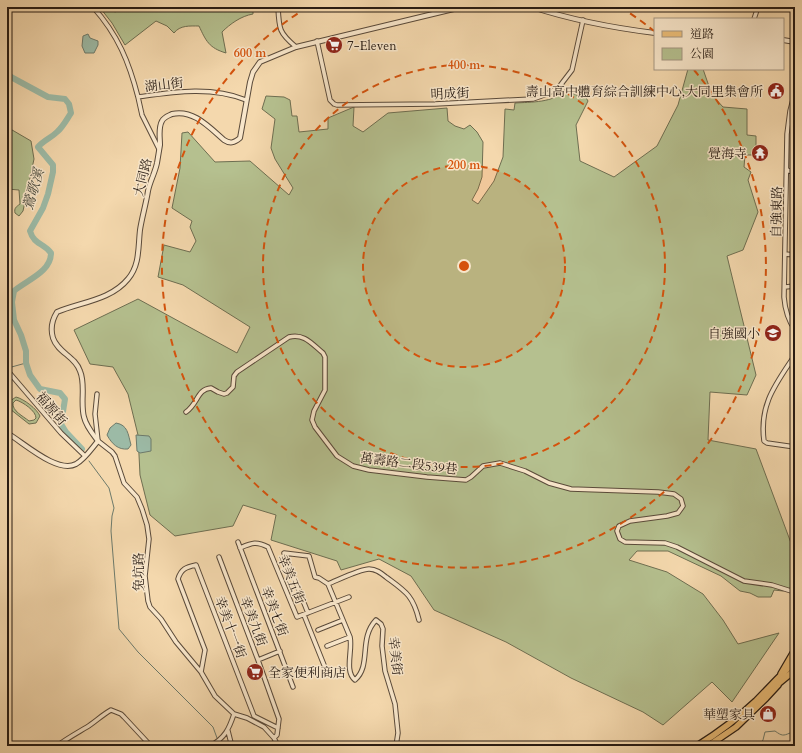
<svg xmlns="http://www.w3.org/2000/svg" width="802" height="753" font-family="Cardo,'Noto Serif TC',serif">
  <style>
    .green { fill: #b5c08f; stroke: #6e6e51; fill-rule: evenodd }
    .water { fill: #9cbaa6; stroke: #6d7a6b }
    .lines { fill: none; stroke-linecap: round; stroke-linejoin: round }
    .stream { stroke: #6d7a6b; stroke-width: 1 }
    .river { stroke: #9cbaa6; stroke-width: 6 }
    .minor-casing { stroke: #5a4a3a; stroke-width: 5.5 }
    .tertiary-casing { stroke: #5a4a3a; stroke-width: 6 }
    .primary-casing { stroke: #271b13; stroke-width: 8 }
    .minor { stroke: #f8e6ca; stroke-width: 3.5 }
    .tertiary { stroke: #f8e6ca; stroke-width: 4 }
    .primary { stroke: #eabc76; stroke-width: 5.5 }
    .ring { fill: none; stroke: #d5530d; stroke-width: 2; stroke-dasharray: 7 5 }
    .labels { text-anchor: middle; stroke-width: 3; stroke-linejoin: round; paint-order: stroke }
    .poi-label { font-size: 13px; fill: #271b13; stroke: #f8e6ca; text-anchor: end }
    .street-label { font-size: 13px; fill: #271b13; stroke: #f8e6ca }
    .water-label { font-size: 14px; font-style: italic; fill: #4a4b3f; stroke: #f8e6ca }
    .centre { fill: #d5530d; stroke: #f8e6ca; stroke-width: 2 }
    .ring-label { font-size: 12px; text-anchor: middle; font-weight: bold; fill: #d5530d; stroke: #f8e6ca; stroke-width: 3; stroke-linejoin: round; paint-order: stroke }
  </style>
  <rect width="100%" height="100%" fill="#f4d8ad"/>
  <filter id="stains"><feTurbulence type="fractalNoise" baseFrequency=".005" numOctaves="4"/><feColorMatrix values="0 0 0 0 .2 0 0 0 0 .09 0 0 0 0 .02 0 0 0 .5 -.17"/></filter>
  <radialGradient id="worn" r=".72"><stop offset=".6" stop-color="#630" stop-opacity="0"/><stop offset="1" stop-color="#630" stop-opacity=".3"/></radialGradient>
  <!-- green -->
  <path class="green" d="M104 7H108L115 12 124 7 135 9 138 7H253V14C241 16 230 24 222 32L226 53C209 48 206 41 199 26 190 26 180 25 174 33L167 26 156 21 125 45 112 23 101 9Z
    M688 69H703L712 95 723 107 747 109V135L756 136V151L753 155H745L744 167 751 172 748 180 758 212 743 250 727 256 756 375 747 395 710 392 708 440 756 449 791 543 795 546V586L783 591 774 590 771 597H758L750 593 740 591 721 576 668 551H637L629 560 667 572 703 594 723 620 738 644 779 633 732 702 712 682 663 725 643 712 571 678 506 642 434 610 411 576 379 559 341 570 337 561 271 540 276 515 243 505 233 526 175 536 150 515 140 475 138 435 128 394 113 367 90 364 74 330 138 299 237 353 250 327 183 285 158 277 164 245 190 252 196 241 190 227 192 221 172 208 180 168 182 133 188 132 215 162 250 161 289 195 293 188 275 159 271 148 275 119 262 109 266 96 284 97 290 100 292 116H297L299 132 328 129V118L354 107 353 126 363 132 388 113 447 108 448 121 455 126 464 129 470 125 477 132 483 142 482 177 478 189 472 200 478 204 494 181 503 157 505 109 514 110 515 103C530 102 555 103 564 90L579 96 582 91 588 101 576 125 580 161 614 177 657 146 678 105Z
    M7 127 31 141 34 159 23 211 19 216 15 213C14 208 16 207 20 204L19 190 7 189Z
    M16 397C24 399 37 409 40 416L36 423 29 424 10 409V401ZM16 400C23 402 36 411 36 418L34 420 29 421C23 416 12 411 13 403Z"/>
  <!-- water -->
  <path class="water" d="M88 34 90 38 98 41V45L94 53H85L82 46 83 36Z
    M116 423C128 425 128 434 131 445L128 449C118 450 112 444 107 435L110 428Z
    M136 435 149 436 151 439V451L140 453 137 451Z"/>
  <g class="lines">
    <!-- stream -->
    <path class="stream" d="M8 368 26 363
      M89 461 109 488 114 508 112 516 111 531 119 629 138 652 213 727 217 738
      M759 746 763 740 765 732 775 731C782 736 783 736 790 733L795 734"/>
    <!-- river -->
    <path class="river" d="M7 73 11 77 48 97 65 99 69 104 71 113C67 119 63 127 57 132 51 138 44 140 38 147L53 165V172L48 194 43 208 30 231C34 245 44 243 51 253 51 272 27 280 14 291L12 302 14 320 21 335 26 351V363L30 375 40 389 60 393 65 399 61 424 66 432 82 449"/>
    <!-- minor casing -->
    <g class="minor-casing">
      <path id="minor" d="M93 7C118 35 129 62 138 97 174 92 211 86 246 100
        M278 7C279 29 279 33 296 47
        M754 19 758 7
        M317 41 330 100 334 104 337 105 435 104 492 101 533 99 547 94 559 87 572 70 583 20
        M795 92 790 111 787 134 784 297C785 310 788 320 795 330
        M138 97 142 115 159 149
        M787 170 795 173
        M785 254 795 255
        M785 287 795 286
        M795 355C776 384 759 404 764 441L767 443 795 447
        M7 370 61 433 85 456
        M97 394 95 414 98 441 112 452 115 456 124 483 137 497 142 509 147 525 149 539 145 576 148 601 150 607 161 619 176 642 201 672 215 696 234 714 247 718 264 727 274 738 278 746
        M186 412C198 404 197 389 211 388L218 392 224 394 227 393 233 387 234 376 237 372 289 337C304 333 312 344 323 353L325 357V390L314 411 312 420 315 427 337 456 353 466 369 470 427 477 466 480 471 477 483 466 500 463 525 471 549 483 571 489 658 492 674 494 681 499 683 506 678 513 667 516 630 521 619 526 617 531 620 539 625 542 665 543 677 547 744 581 772 585 791 591 795 589
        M238 542 293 687
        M240 548C252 543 256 541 268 547L297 617 349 597
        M219 557 258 660 279 719 277 735 274 738
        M328 584 350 637C353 650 344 671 355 680 372 665 358 639 376 620L381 624 383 629 382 646 385 671 395 704 398 733 396 746
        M328 584C338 580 360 569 369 569 376 569 381 573 386 577 405 591 413 595 419 620
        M308 613 284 553 309 556 315 577 319 578 328 584
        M304 615 324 665
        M318 630 343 620
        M327 646 350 637
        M258 660 280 651
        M201 672 205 650 178 579C181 569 186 567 196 565L254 716 278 728
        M228 731 231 743V746
        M57 746C66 739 77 733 87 727 95 722 102 715 111 710L121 714 124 717 151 746
        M210 746C225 738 229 729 234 714"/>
    </g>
    <!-- tertiary casing -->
    <g class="tertiary-casing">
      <path id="tertiary" d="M532 7C572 20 614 28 655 33
        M783 40 795 42
        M7 433C23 442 57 474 76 464 85 459 92 448 98 441 92 433 86 426 84 417 80 402 86 385 80 371 75 356 58 353 53 338 50 328 52 320 57 312 81 302 111 300 128 279 140 265 138 247 140 230 142 217 146 204 148 191 150 181 155 173 157 163 158 157 159 151 160 145 160 137 158 128 162 121 164 117 168 116 172 114 193 109 209 127 224 140 230 144 234 143 240 138L250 82 253 72 260 62 296 47 462 7"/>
    </g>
    <!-- primary casing -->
    <g class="primary-casing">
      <path id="primary" d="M778 684 795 670
        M697 746C718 733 738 718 756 701 769 688 781 674 795 662
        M708 746 736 727 766 698 778 685 781 674 795 650"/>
    </g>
    <!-- minor -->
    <use href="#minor" class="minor"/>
    <!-- tertiary -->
    <use href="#tertiary" class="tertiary"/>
    <!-- primary -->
    <use href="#primary" class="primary"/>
  </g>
  <!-- distance rings -->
  <circle cx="464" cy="266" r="101" fill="#d5530d" fill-opacity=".12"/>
  <g class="ring">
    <circle cx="464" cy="266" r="101"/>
    <circle cx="464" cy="266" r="201"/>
    <path d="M620 7A302 302 0 0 1 654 31M694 70A302 302 0 1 1 308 7"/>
  </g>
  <!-- icons -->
  <defs>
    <g id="supermarket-disc" transform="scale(0.9)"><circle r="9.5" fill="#8f2418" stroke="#f8e6ca"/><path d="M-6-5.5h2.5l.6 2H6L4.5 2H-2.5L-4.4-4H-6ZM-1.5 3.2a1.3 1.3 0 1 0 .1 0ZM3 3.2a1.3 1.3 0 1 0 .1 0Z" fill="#fff"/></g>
    <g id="civic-disc" transform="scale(0.9)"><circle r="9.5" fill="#8f2418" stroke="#f8e6ca"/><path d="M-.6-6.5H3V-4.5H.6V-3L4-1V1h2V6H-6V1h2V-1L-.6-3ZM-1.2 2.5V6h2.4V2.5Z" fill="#fff"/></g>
    <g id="temple-disc" transform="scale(0.9)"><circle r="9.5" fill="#8f2418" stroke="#f8e6ca"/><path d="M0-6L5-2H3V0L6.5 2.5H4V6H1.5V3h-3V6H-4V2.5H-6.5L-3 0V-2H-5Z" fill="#fff"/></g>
    <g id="school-disc" transform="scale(0.9)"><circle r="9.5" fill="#8f2418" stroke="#f8e6ca"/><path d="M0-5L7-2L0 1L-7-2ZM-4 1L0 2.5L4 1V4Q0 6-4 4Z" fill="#fff"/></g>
    <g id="shop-disc" transform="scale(0.9)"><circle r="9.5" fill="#8f2418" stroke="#f8e6ca"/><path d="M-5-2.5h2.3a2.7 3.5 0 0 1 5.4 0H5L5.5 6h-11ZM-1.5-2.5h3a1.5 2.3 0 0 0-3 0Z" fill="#fff"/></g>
  </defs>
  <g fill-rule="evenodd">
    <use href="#supermarket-disc" x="334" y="45"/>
    <use href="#civic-disc" x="776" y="91"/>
    <use href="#temple-disc" x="760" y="153"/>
    <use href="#school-disc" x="773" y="333"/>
    <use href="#supermarket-disc" x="255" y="672"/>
    <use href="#shop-disc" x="768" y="714"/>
  </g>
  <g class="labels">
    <!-- poi labels -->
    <g class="poi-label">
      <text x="347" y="50" text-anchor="start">7-Eleven</text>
      <text x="763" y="96">壽山高中體育綜合訓練中心,大同里集會所</text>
      <text x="747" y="158">覺海寺</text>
      <text x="760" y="338">自強國小</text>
      <text x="268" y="677" text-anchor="start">全家便利商店</text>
      <text x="755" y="719">華塑家具</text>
    </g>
    <!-- street labels -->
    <g class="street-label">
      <text transform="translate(164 84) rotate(-7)" y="5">湖山街</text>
      <text transform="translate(450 93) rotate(-3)" y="5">明成街</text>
      <text transform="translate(142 177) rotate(-76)" y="5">大同路</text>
      <text transform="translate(776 212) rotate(-89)" y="5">自強東路</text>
      <text transform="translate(52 408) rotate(49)" y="5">福源街</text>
      <text transform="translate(409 463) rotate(7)" y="5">萬壽路二段539巷</text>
      <text transform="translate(138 572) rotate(-90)" y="5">兔坑路</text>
      <text transform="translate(292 579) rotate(68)" y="5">幸美五街</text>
      <text transform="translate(275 611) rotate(69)" y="5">幸美七街</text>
      <text transform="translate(254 621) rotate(69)" y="5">幸美九街</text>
      <text transform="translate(231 627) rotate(69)" y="5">幸美十一街</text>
      <text transform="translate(396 656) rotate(83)" y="5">幸美街</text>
    </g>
    <!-- water labels -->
    <g class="water-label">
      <text transform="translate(33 189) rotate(-73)" y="5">鶯歌溪</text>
    </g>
  </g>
  <circle cx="464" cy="266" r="6" class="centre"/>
  <g class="ring-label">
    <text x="250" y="57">600 m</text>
    <text x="464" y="69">400 m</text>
    <text x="464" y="169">200 m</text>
  </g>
  <!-- margin -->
  <rect width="802" height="753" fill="none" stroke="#f4d8ad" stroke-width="24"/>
  <rect x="8" y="8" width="786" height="737" fill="none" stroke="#271b13" stroke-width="2"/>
  <rect x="12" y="12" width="778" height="729" fill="none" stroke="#271b13"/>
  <!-- legend -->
  <rect x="654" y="18" width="130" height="52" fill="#f8e6ca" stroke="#a49581"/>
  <rect x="662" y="31" width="20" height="6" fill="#eabc76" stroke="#a49581"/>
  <text x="690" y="38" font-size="12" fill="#271b13">道路</text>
  <rect x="662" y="48" width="20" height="12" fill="#b5c08f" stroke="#a49581"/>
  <text x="690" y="58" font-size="12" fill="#271b13">公園</text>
  <rect width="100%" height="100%" filter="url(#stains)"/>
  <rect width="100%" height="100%" fill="url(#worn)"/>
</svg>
